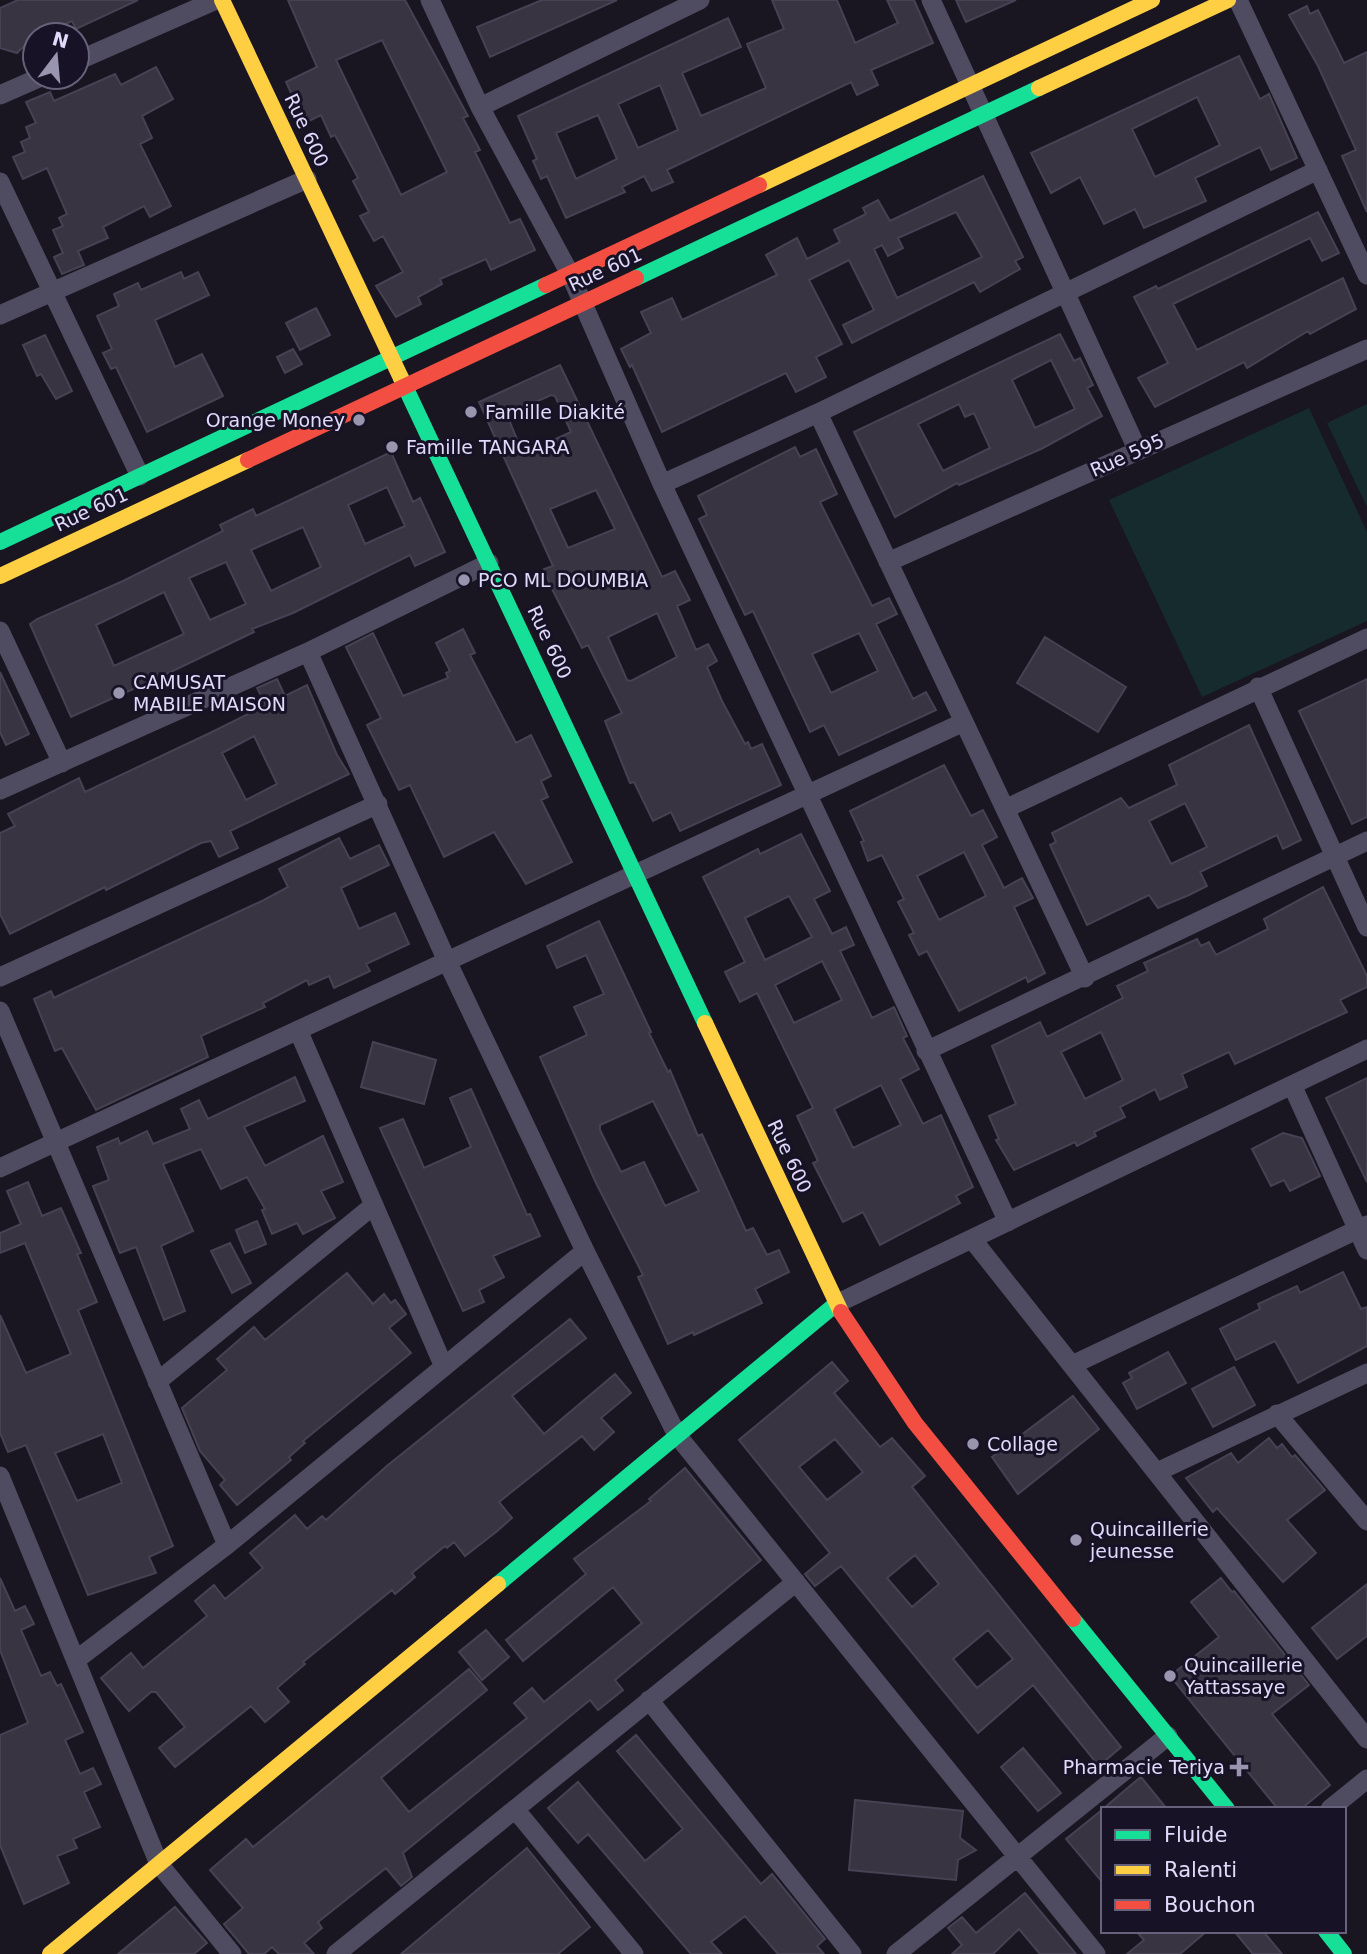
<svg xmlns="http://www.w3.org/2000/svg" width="1367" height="1954" font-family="'DejaVu Sans',sans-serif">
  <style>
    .green { fill: #162b2d }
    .building { fill: #393442; stroke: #464254; stroke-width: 2; fill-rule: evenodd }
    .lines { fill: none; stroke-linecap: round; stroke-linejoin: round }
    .street { stroke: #4f4c61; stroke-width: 19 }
    .fast { stroke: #16e098; stroke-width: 16 }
    .slow { stroke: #ffcf43; stroke-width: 16 }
    .jam { stroke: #f24e42; stroke-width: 16 }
    .poi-dot { fill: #9a95af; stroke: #171225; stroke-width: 2.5 }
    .labels { text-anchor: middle; stroke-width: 6; stroke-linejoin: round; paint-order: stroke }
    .street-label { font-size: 19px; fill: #e0dafb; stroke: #171225 }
    .poi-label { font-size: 19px; fill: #e0dafb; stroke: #171225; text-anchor: start }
  </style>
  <rect width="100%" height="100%" fill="#191621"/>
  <!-- green -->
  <path class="green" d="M1367 404V507L1327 423Z
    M1309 408 1367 532V621L1202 697 1109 500Z"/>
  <!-- building -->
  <path class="building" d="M18 0H138L76 29 72 21 42 35H35L17 53 0 48V8Z
    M288 0H405L468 116 463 118 480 150 475 152 510 223 520 219 535 250 491 270 486 259 440 279 442 284 418 297 421 304 396 317 376 286 403 272 383 236 374 241 360 216 369 212 353 181 358 178 335 135 331 137 321 115 305 123 286 82 317 67ZM382 40 447 172 401 195 336 60Z
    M542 0H617L490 57 477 27Z
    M772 0H837L855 43 898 23 887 0H914L933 43 871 70 878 85 857 95 851 82 667 170 673 182 652 191 644 176 622 187 625 192 566 218 547 176 541 179 533 161 537 159 518 116 728 18 741 47 682 73 701 116 766 88 747 44 784 29ZM660 85 678 130 638 148 618 104ZM598 115 617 159 576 179 556 133Z
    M956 0H1016L966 22Z
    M1307 6 1310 14 1318 10 1344 63 1367 52V212L1342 156 1356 150 1318 66 1289 15Z
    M1239 56 1260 99 1269 94 1297 158 1271 170 1260 147 1195 178 1206 201 1144 228 1135 209 1104 224 1080 177 1051 193 1031 153ZM1197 97 1220 145 1155 177 1132 129Z
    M156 67 173 99 142 116 152 138 140 144 171 206 150 217 144 206 103 227 108 238 78 251 84 265 62 274 54 257 63 253 53 230 63 226 59 218 67 214 47 168 23 179 13 157 25 152 21 142 30 138 26 127 36 123 26 102 50 92 54 101 115 74 121 85Z
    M983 176 1023 257 1015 261 1020 269 980 292 974 282 852 343 843 325 874 310 849 260 809 280 842 344 816 357 826 377 796 392 786 373 662 432 632 365 630 367 621 349 651 333 641 312 672 298 682 320 777 275 766 255 797 238 807 259 840 242 834 230 866 214 863 208 878 200 890 221ZM956 212 982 257 897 298 874 249 882 245 888 256 903 248 898 238Z
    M1318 212 1339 253 1322 261 1310 238 1173 304 1197 350 1343 278 1356 309 1310 334 1308 331 1247 368 1244 362 1155 407 1138 378 1168 363 1134 297 1156 286 1158 289Z
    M181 272 184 279 198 272 209 295 155 320 175 367 202 354 223 396 147 432 116 367 111 369 103 353 112 349 97 316 119 306 114 294 138 283 141 290Z
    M316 308 330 335 300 350 286 323Z
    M1060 334 1074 361 1080 358 1093 385 1087 388 1102 416 1041 449 959 485 957 483 895 517 854 432ZM1051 360 1075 409 1035 428 1012 380ZM959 404 965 417 974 413 990 448 943 471 918 424Z
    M45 335 72 391 56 399 41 374 37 376 23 345Z
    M293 349 302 364 285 373 277 357Z
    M560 365 662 577 675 571 690 600 677 606 696 650 708 644 717 661 707 667 722 701 745 744 748 742 751 749 762 744 781 785 680 831 671 812 653 821 634 782 630 783 605 721 622 713 588 645 582 648 551 587 544 569 553 566 479 402ZM551 395 555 396 571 432 523 454 507 415ZM596 490 615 529 568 548 550 509ZM657 613 677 657 631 681 627 680 608 637Z
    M795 447 800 457 816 449 837 494 820 502 872 606 889 598 897 614 876 624 913 699 926 692 936 710 839 755 824 725 810 732 753 611 745 615 699 519 707 515 698 496ZM859 633 878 671 831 693 812 654Z
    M391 452 413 502 420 498 445 552 415 566 410 555 293 613 252 629 254 632 158 678 71 717 30 624 37 619 123 581 223 531 220 525 253 509 256 516ZM387 487 405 526 365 544 348 505ZM303 527 321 567 271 591 251 550ZM226 562 246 604 210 620 189 578ZM164 592 184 634 114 666 96 625Z
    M463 629 475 653 470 655 516 743 531 735 551 776 541 781 548 797 541 800 572 862 526 884 494 832 444 857 410 785 399 790 367 725 381 718 346 647 373 633 403 696 448 678 446 673 450 671 436 643Z
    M1045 637 1126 687 1098 732 1017 683Z
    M0 672 29 734 6 745 0 732Z
    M277 679 285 696 307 685 337 755 349 774 230 831 238 848 219 857 211 841 201 843 106 890 105 887 10 934 0 914V833L15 826 8 814 79 778 85 792 212 732 266 705 257 688ZM254 736 277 784 246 800 222 753Z
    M1367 679V817L1352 824 1299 711Z
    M1249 725 1301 840 1283 849 1277 835 1200 872 1207 886 1189 895 1158 908 1149 895 1087 925 1050 845 1056 842 1052 833 1121 798 1129 808 1177 785 1169 765ZM1185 803 1207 847 1171 864 1149 821Z
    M944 765 971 816 983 810 997 837 982 845 1004 888 1022 878 1033 898 1014 907 1045 973 1028 982 1026 977 959 1011 927 951 919 955 909 935 914 933 898 902 904 899 882 855 868 861 861 842 864 841 850 811ZM964 852 986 896 939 920 917 876Z
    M801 834 830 891 814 899 832 934 846 927 854 945 840 951 872 1018 894 1007 907 1036 903 1038 919 1069 900 1079 923 1124 941 1115 973 1187 956 1196 960 1203 880 1245 863 1212 843 1222 813 1163 818 1161 797 1116 813 1108 757 993 740 1002 725 972 745 962 703 877 758 849 760 854ZM789 896 812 937 765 960 745 918ZM822 961 842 1000 794 1023 775 985ZM881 1085 901 1125 853 1148 834 1109Z
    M339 838 350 859 379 845 389 865 341 888 359 929 395 913 409 944 366 964 370 971 334 988 329 976 309 985 307 980 263 1003 265 1007 201 1036 208 1057 96 1110 62 1048 55 1051 34 999 51 991 54 998 64 993 264 900 288 887 279 869Z
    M1323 887 1367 976V987L1340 1000 1347 1012 1235 1064 1229 1052 1182 1074 1187 1087 1160 1100 1155 1089 1120 1107 1125 1117 1094 1132 1096 1136 1077 1146 1075 1142 1014 1170 996 1140 999 1139 989 1116 1016 1104 992 1046 1040 1022 1047 1037 1123 998 1117 986 1148 971 1144 963 1197 939 1201 946 1209 942 1216 955 1268 929 1264 919ZM1101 1032 1123 1080 1085 1099 1061 1052Z
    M599 921 651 1032 649 1033 668 1072 670 1070 698 1136 702 1134 746 1231 753 1228 767 1255 779 1250 789 1272 755 1289 762 1303 694 1335 693 1332 668 1344 638 1277 643 1275 596 1183 540 1057 587 1035 574 1007 604 994 586 955 557 968 547 946ZM653 1101 699 1191 665 1206 644 1162 621 1172 600 1130V1125Z
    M373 1042 436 1060 424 1104 361 1087Z
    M295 1077 305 1101 244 1127 265 1166 323 1136 343 1182 321 1191 335 1218 303 1234 297 1223 272 1234 262 1210 265 1209 247 1177 221 1189 201 1149 163 1164 193 1231 161 1246 185 1311 164 1320 136 1247 120 1253 93 1186 109 1180 97 1147 118 1138 120 1144 147 1131 153 1144 190 1129 181 1109 199 1100 208 1119Z
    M1367 1078V1182L1326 1098Z
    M471 1089 527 1215 530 1214 540 1236 493 1256 504 1277 479 1290 484 1302 463 1311 380 1128 403 1119 424 1168 471 1147 450 1098Z
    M1283 1133 1302 1138 1320 1176 1290 1191 1284 1180 1271 1186 1252 1149Z
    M28 1182 42 1216 61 1208 81 1253 77 1254 97 1302 78 1310 173 1546 149 1557 156 1573 88 1595 26 1445 8 1452 0 1433V1315L26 1373 71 1354 25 1243 0 1253V1233L21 1224 7 1191ZM103 1434 122 1483 77 1501 55 1453Z
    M257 1221 266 1244 245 1253 236 1230Z
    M230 1243 251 1283 232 1293 211 1251Z
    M1343 1272 1361 1309 1367 1307V1346L1298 1383 1275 1341 1236 1360 1220 1329 1260 1309 1258 1304 1297 1286 1300 1293Z
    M347 1273 373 1304 384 1294 391 1303 395 1300 406 1314 389 1328 411 1353 303 1441 305 1443 289 1457 291 1460 237 1505 220 1485 225 1480 200 1451 182 1408 227 1370 217 1359 254 1327 265 1340Z
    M570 1319 586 1338 512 1396 544 1434 615 1374 631 1393 601 1418 614 1432 594 1450 582 1436 499 1502 512 1518 496 1532 465 1556 454 1542 447 1548 445 1546 412 1573 415 1577 395 1594 392 1590 303 1662 305 1664 277 1688 289 1702 265 1722 251 1706 175 1767 159 1748 185 1727 156 1692H151L129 1711 101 1678 131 1653 143 1668 207 1616 195 1601 214 1585 225 1599 263 1568 250 1553 295 1515 307 1529 322 1516 326 1520 388 1465Z
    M1168 1352 1186 1383 1137 1409 1123 1383 1132 1378 1129 1373Z
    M832 1362 848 1381 834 1393 880 1447 892 1438 925 1476 912 1487 1121 1747 1099 1766 1033 1685 978 1733 841 1566 815 1586 805 1574 830 1553 739 1440ZM835 1439 863 1472 827 1500 799 1467ZM915 1555 939 1584 912 1607 887 1578ZM988 1630 1013 1659 977 1688 953 1659Z
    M1234 1367 1255 1405 1213 1427 1192 1389Z
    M1073 1396 1099 1429 1018 1494 992 1457Z
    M1269 1438 1277 1448 1282 1444 1292 1457 1295 1455 1325 1490 1287 1520 1316 1553 1283 1582 1217 1508 1213 1512 1186 1478 1231 1453 1238 1463Z
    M685 1468 761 1560 615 1680 623 1690 598 1710 590 1700 403 1853 412 1877 401 1886 386 1868 318 1922 322 1928 304 1943 314 1954H279L272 1947 264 1954H249L224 1924 243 1908 210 1870 246 1839 253 1847 469 1669 487 1690 381 1778 409 1812 527 1718 514 1703 532 1688 544 1702 642 1623 613 1587 523 1661 506 1640 586 1574 574 1559 651 1501 649 1499Z
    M0 1578 15 1611 25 1606 34 1624 21 1630 41 1676 50 1672 57 1686 61 1684 83 1732 65 1740 80 1774 93 1768 101 1784 84 1792 100 1827 73 1839 77 1848 57 1856 69 1883 24 1904 0 1845V1735L28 1723 0 1650Z
    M1221 1578 1232 1592 1234 1591 1309 1685 1272 1714 1330 1785 1301 1809H1278L1170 1676 1219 1637 1191 1602Z
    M1367 1584V1636L1337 1659 1312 1628Z
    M486 1630 509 1657 482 1680 459 1652Z
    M636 1735 761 1884 772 1874 825 1939 817 1946 824 1954H778L745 1916 711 1942 722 1954H691L588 1834 578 1843 548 1808 578 1782 645 1861 683 1829 617 1751Z
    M1023 1748 1061 1793 1038 1811 1001 1767Z
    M1141 1777 1167 1809H1103L1131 1785Z
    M855 1800 963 1811 960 1838 976 1850 958 1860 956 1880 849 1870Z
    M1103 1809V1883L1066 1839Z
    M527 1848 590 1927 558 1954H401Z
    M1025 1893 1076 1954H1040L1019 1929 993 1954H952L962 1945 948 1928 962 1917 976 1933Z
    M175 1907 207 1943 194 1954H118Z
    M1136 1931H1207L1180 1954H1127L1144 1940Z
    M1234 1931H1263L1282 1954H1253Z"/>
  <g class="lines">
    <!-- street -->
    <path class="street" d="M430 0 480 107 570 274 662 484 1008 1222
      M931 0 1138 451
      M1238 0 1367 275
      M77 61 216 0
      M0 95 41 77
      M480 107 700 0
      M0 182 140 476
      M0 315 307 179
      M818 413 1085 978
      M662 484 818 413 1318 170
      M888 562 1367 349
      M0 631 62 763
      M308 652 447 961 585 1251 677 1435 1096 1954
      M1258 687 1367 927
      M0 790 308 652 489 563
      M1005 809 1367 638
      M0 977 378 804
      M0 1011 227 1545
      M298 1030 444 1367
      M926 1051 1367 841
      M1292 1085 1367 1250
      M0 1168 964 722
      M972 1239 1367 1739
      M836 1304 1367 1049
      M1072 1365 1367 1225
      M157 1382 374 1205
      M1277 1414 1367 1521
      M1157 1472 1367 1373
      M0 1476 159 1864 232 1954
      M76 1660 227 1545 585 1251
      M649 1700 852 1954
      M515 1809 634 1954
      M1330 1809 1367 1779
      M336 1954 796 1582
      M896 1954 1168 1736"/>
    <!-- fast -->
    <path class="fast" d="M636 278 1039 88
      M401 378 705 1023
      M0 542 546 285
      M498 1584 836 1304
      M1073 1619 1227 1809
      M1326 1931 1344 1954"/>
    <!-- slow -->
    <path class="slow" d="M222 0 401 378
      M1039 88 1228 0
      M759 185 1152 0
      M0 576 248 460
      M705 1023 841 1312
      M50 1954 498 1584"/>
    <!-- jam -->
    <path class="jam" d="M546 285 759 185
      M248 460 636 278
      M841 1312 915 1423 1073 1619"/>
  </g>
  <!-- markers -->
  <g class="poi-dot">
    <circle cx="471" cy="412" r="7"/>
    <circle cx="359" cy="420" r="7"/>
    <circle cx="392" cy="447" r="7"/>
    <circle cx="464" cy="580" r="7"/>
    <circle cx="119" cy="693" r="7"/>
    <circle cx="973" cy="1444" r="7"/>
    <circle cx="1076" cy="1540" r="7"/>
    <circle cx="1170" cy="1676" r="7"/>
    <path d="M1235.5 1756.5h7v7h7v7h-7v7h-7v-7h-7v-7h7z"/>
  </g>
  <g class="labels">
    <!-- street labels -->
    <g class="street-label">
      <text transform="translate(307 130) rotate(65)" y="7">Rue 600</text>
      <text transform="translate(605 269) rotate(-25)" y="7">Rue 601</text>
      <text transform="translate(1127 455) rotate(-24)" y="7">Rue 595</text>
      <text transform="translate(91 509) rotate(-25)" y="7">Rue 601</text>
      <text transform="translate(550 642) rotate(65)" y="7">Rue 600</text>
      <text transform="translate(790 1156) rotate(65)" y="7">Rue 600</text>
    </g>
    <!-- poi labels -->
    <g class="poi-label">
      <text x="485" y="419">Famille Diakité</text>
      <text x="345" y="427" text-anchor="end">Orange Money</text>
      <text x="406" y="454">Famille TANGARA</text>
      <text x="478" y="587">PCO ML DOUMBIA</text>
      <text x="133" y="689">CAMUSAT<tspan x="133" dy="22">MABILE MAISON</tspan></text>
      <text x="987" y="1451">Collage</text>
      <text x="1090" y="1536">Quincaillerie<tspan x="1090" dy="22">jeunesse</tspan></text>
      <text x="1184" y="1672">Quincaillerie<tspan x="1184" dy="22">Yattassaye</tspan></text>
      <text x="1225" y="1774" text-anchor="end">Pharmacie Teriya</text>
    </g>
  </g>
  <!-- legend -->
  <rect x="1101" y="1807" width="245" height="126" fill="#171225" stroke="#67627b" stroke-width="2"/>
  <rect x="1115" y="1830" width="35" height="10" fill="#16e098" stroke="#67627b" stroke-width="2"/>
  <text x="1164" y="1842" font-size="21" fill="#e0dafb">Fluide</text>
  <rect x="1115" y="1865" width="35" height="10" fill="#ffcf43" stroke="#67627b" stroke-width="2"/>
  <text x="1164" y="1877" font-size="21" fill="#e0dafb">Ralenti</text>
  <rect x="1115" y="1900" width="35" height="10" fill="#f24e42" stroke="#67627b" stroke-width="2"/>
  <text x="1164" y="1912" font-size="21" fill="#e0dafb">Bouchon</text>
  <!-- north arrow -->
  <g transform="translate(56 56) rotate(16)"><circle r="33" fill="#171225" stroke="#67627b" stroke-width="2"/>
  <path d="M0-5L12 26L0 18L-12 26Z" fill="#9a95af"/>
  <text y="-10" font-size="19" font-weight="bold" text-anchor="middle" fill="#e0dafb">N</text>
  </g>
</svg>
